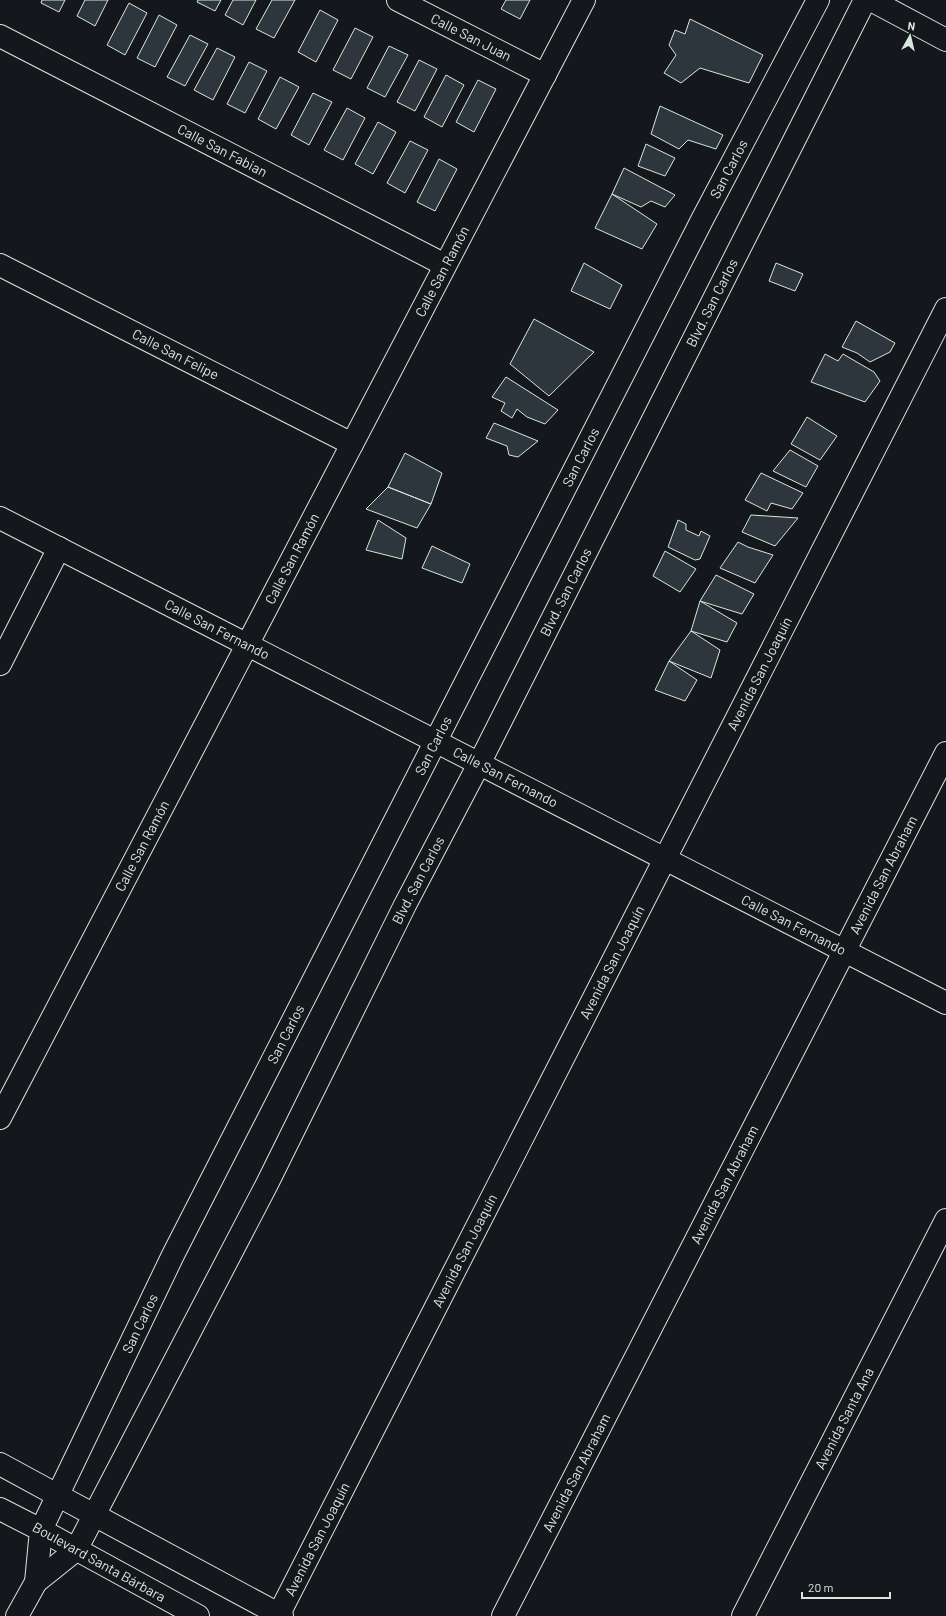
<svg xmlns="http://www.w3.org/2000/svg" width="946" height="1616" font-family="Barlow,sans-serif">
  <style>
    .building { fill: #2c363c; stroke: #d8e6dc }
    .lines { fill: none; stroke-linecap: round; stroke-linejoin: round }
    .minor-casing { stroke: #d8e6dc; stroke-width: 24 }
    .secondary-casing { stroke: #d8e6dc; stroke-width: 24 }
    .minor { stroke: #14181c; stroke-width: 22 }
    .secondary { stroke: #14181c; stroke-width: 22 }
    .labels { text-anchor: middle; stroke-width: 3; stroke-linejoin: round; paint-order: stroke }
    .street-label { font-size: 14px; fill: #d8e6dc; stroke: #14181c }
  </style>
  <rect width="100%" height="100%" fill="#14181c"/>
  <!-- building -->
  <path class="building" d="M42 0H65L59 12 41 3Z
    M85 0H108L95 26 77 16Z
    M198 0H221L215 11 197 2Z
    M233 0H256L243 25 225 15Z
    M272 0H295L274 38 256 29Z
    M506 0H530L520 19 501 9Z
    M129 3 147 13 125 55 107 45Z
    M320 10 338 20 316 62 298 52Z
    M159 15 177 25 155 67 137 58Z
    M690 19 763 55 749 83 700 68 681 83 664 73 676 55 669 45 675 30 685 34Z
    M355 28 373 37 351 79 333 70Z
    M190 35 208 44 185 86 167 77Z
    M389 46 408 55 385 97 367 88Z
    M217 48 235 57 213 100 194 90Z
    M419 60 437 69 415 111 397 102Z
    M249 62 267 71 245 113 227 104Z
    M446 75 464 85 442 127 424 117Z
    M280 77 299 87 276 129 258 119Z
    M478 80 496 89 474 132 456 122Z
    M313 93 332 102 309 145 291 135Z
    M660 106 723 135 716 149 688 140 679 149 651 134Z
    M347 108 365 118 343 160 324 150Z
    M378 122 396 132 373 174 355 164Z
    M410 141 428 150 405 193 387 183Z
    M646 144 675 158 665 176 638 166Z
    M439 159 457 169 435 211 417 202Z
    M624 168 675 195 665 207 651 201 641 207 612 194Z
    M612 194 657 224 642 249 595 228Z
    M584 263 622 285 610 309 571 291Z
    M776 263 803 274 795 291 769 281Z
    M534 319 594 352 549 396 510 364Z
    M856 321 895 343 890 352 870 362 857 353 842 347Z
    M825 354 838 361 843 354 874 372 880 381 865 402 811 382Z
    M506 377 558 410 545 424 527 417 517 409 512 418 501 411 505 403 492 397Z
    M807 417 837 436 820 460 791 444Z
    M494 423 538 441 518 457 509 455 507 446 486 438Z
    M790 450 818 466 806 487 773 471Z
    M405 453 442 473 431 504 388 487Z
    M761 473 803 493 792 509 771 503 767 511 745 500Z
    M388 487 431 504 417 528 366 509Z
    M751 515 798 518 775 546 742 532Z
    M378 520 406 538 402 559 366 550Z
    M678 520 686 524V530L699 536 701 531 710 536 700 559 695 560 668 547Z
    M738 542 748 547 773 555 755 583 720 568Z
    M432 546 470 564 462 583 422 568Z
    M665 551 696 569 680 592 653 576Z
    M716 575 754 594 742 614 700 601Z
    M700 601 737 623 727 642 691 631Z
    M691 631 720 650 711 678 669 661Z
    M669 661 697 680 685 701 655 690Z"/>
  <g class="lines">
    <!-- minor casing -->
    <g class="minor-casing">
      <g id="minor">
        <path id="s1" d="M398 0 545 75"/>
        <path d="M871 0 946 40"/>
        <path id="s2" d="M0 36 445 265"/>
        <path id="s3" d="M0 265 352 444"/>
        <path id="s4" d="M0 518 946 1003"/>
        <path d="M0 664 59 548"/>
        <path id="s5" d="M0 1118 584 0"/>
        <path d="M0 1464 57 1495"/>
        <path d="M0 1509 41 1530 36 1582"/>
        <path id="s6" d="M279 1614 946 309"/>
        <path d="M17 1616 36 1582 76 1550"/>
        <path id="s7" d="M503 1616 946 753"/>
        <path id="s8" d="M743 1616 946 1220"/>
      </g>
    </g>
    <!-- secondary casing -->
    <g class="secondary-casing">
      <g id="secondary">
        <path d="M57 1495 282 1616"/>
        <path id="s9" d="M76 1550 267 1184 405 905 479 764 865 0"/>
        <path id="s10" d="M198 1616 41 1530 173 1255 703 218 818 0"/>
      </g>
    </g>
    <!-- minor -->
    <use href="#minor" class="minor"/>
    <!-- secondary -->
    <use href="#secondary" class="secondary"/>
  </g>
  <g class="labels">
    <!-- street labels -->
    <g class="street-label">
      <text dy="5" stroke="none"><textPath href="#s1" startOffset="82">Calle San Juan</textPath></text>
      <text dy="5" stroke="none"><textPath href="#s2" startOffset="250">Calle San Fabian</textPath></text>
      <text dy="5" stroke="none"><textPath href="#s10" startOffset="1704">San Carlos</textPath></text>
      <text dy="5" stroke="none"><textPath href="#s5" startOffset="955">Calle San Ramón</textPath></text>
      <text dy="5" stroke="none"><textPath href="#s9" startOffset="1400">Blvd. San Carlos</textPath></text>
      <text dy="5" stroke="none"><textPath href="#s3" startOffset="197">Calle San Felipe</textPath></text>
      <text dy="5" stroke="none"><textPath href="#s10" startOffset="1380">San Carlos</textPath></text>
      <text dy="5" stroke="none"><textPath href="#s5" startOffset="631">Calle San Ramón</textPath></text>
      <text dy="5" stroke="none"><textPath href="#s9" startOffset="1076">Blvd. San Carlos</textPath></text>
      <text dy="5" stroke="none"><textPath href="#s4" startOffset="244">Calle San Fernando</textPath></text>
      <text dy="5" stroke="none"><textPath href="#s6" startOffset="1056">Avenida San Joaquín</textPath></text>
      <text dy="5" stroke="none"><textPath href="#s10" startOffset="1056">San Carlos</textPath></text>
      <text dy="5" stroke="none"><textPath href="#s4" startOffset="568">Calle San Fernando</textPath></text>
      <text dy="5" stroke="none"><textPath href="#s5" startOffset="307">Calle San Ramón</textPath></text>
      <text dy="5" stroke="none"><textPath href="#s7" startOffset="833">Avenida San Abraham</textPath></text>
      <text dy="5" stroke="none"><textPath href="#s9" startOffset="752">Blvd. San Carlos</textPath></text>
      <text dy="5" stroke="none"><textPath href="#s4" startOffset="892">Calle San Fernando</textPath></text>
      <text dy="5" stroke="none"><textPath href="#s6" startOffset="732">Avenida San Joaquín</textPath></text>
      <text dy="5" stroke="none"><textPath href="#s10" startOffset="732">San Carlos</textPath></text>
      <text dy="5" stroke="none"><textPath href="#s7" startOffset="485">Avenida San Abraham</textPath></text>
      <text dy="5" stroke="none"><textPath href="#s6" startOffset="408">Avenida San Joaquín</textPath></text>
      <text dy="5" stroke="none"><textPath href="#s10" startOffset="408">San Carlos</textPath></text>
      <text dy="5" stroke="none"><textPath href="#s8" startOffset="222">Avenida Santa Ana</textPath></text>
      <text dy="5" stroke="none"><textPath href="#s7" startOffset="161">Avenida San Abraham</textPath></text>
      <text dy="5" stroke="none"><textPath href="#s6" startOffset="84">Avenida San Joaquín</textPath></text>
      <text transform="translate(99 1562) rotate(29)" y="5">Boulevard Santa Bárbara</text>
    </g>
  </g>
  <!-- north arrow -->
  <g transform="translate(910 36) rotate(8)" stroke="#14181c" stroke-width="3" paint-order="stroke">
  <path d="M0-3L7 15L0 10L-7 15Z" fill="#d8e6dc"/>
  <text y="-6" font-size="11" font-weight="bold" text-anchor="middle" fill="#d8e6dc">N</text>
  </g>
  <!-- scale -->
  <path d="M802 1592v6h88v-6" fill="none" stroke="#d8e6dc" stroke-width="2"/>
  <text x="808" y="1592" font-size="12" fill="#d8e6dc" stroke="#14181c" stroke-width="3" paint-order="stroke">20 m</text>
</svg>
